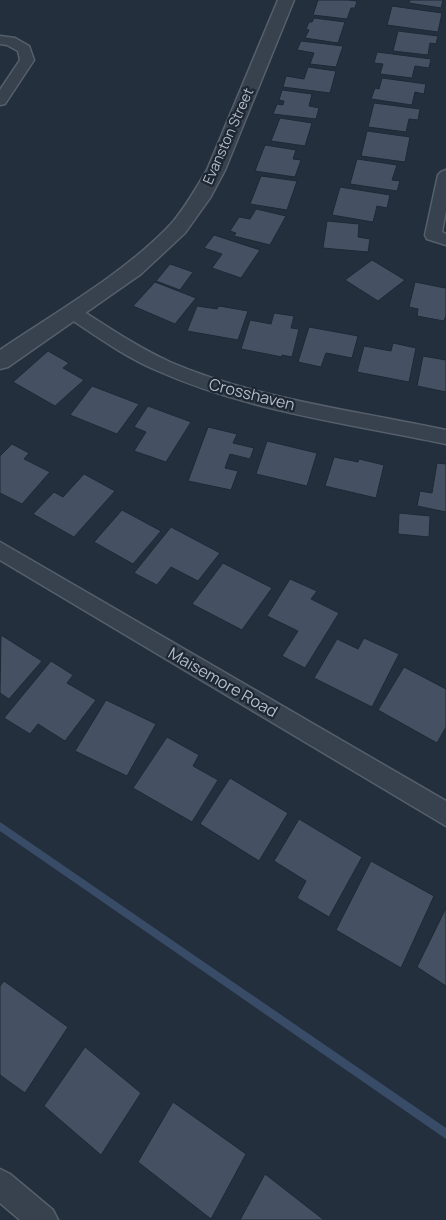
<svg xmlns="http://www.w3.org/2000/svg" width="446" height="1220" font-family="Manrope,sans-serif">
  <style>
    .lines { fill: none; stroke-linecap: round; stroke-linejoin: round }
    .stream { fill: #394c67; fill-rule: evenodd }
    .building { fill: #455162; stroke: #1f2835 }
    .minor-casing { stroke: #565f6c; stroke-width: 3 }
    .tertiary-casing { stroke: #565f6c; stroke-width: 3 }
    .minor { fill: #38414e; fill-rule: evenodd }
    .tertiary { fill: #38414e; fill-rule: evenodd }
    .labels { text-anchor: middle; stroke-width: 4.5; stroke-linejoin: round; paint-order: stroke }
    .far-street-label { font-size: 14px; fill: #b4bcc9; stroke: #1d2633 }
    .street-label { font-size: 16px; fill: #b4bcc9; stroke: #1d2633 }
  </style>
  <rect width="100%" height="100%" fill="#242f3e"/>
  <g class="lines">
    <!-- stream -->
    <path class="stream" d="M0 822 446 1128V1139L0 831Z"/>
  </g>
  <!-- building -->
  <path class="building" d="M318 0H348L357 1 355 8H351L347 19 313 15Z
    M410 0H443L441 8 409 3Z
    M392 6 442 13 438 32 387 25Z
    M314 18 345 22 338 43 305 38 309 30 306 29 309 22H312Z
    M398 31 438 36 436 44 430 43 428 55 393 51Z
    M301 41 343 46 336 67 310 64 314 53 297 50Z
    M377 52 431 59 429 68 415 66 412 78 380 74 383 64 374 63Z
    M308 67 336 71 330 93 283 87 286 76 304 79Z
    M382 78 426 84 424 94 415 92 412 105 371 99 375 88 379 89Z
    M282 90 312 94 309 106 319 108 316 119 273 114 277 104 283 105 284 101 279 100Z
    M374 103 420 109 418 120 409 119 406 132 368 127Z
    M280 118 312 123 305 146 271 141Z
    M367 131 410 137 405 162 361 156Z
    M265 145 296 150 293 159 301 160 295 177 255 171Z
    M357 159 397 165 392 180 400 181 397 191 350 184Z
    M261 176 297 181 287 210 250 204Z
    M340 187 390 195 387 208 377 206 373 222 332 215Z
    M256 209 286 216 270 245 234 236 236 233 230 231 239 217 250 219Z
    M327 221 359 224 358 237 370 239 368 252 323 248Z
    M214 235 260 250 241 278 212 268 222 254 204 248Z
    M372 260 405 280 378 301 345 280Z
    M170 264 193 272 180 290 156 281Z
    M155 282 196 298 175 324 133 306Z
    M415 282 445 288 446 284V316L444 321 417 316 418 309 409 307Z
    M197 306 217 309 219 306 248 311 238 340 187 331Z
    M274 313 294 316 291 328 299 329 292 357 282 355V357L241 349 250 320 271 324Z
    M309 327 358 336 352 358 326 353 321 367 298 362Z
    M393 343 416 348 409 382 357 372 364 346 391 351Z
    M48 351 69 363 63 368 84 380 55 406 13 382Z
    M423 356 446 360V392L417 386Z
    M92 386 139 404 117 434 70 415Z
    M148 406 191 422 166 462 134 451 146 432 134 427Z
    M208 427 237 434 233 443 254 448 250 459 230 454 225 468 238 471 231 490 188 481Z
    M267 441 317 453 307 486 256 474Z
    M12 444 29 453 24 459 50 472 22 504 0 493V456Z
    M334 457 358 462 359 459 384 465 376 498 325 486Z
    M437 463 446 464V512L417 506 420 491 432 493Z
    M84 474 115 491 74 537 33 514 54 492 63 497Z
    M122 510 161 531 133 564 94 542Z
    M399 513 430 516 429 537 398 534Z
    M171 527 220 553 198 581 171 567 157 585 134 573Z
    M223 563 272 588 242 630 192 604Z
    M290 579 317 591 311 599 339 613 305 668 282 656 298 631 267 616Z
    M1 635 42 661 9 699 0 693Z
    M364 638 399 654 372 707 314 678 337 639 358 649Z
    M51 661 73 675 67 683 96 700 65 741 38 724 30 734 4 718Z
    M404 667 446 689V727L437 743 378 710Z
    M106 700 156 724 127 776 75 751Z
    M167 737 199 755 193 766 218 780 192 822 133 788Z
    M230 778 288 813 259 861 200 824Z
    M299 819 362 857 329 917 297 898 306 881 274 861Z
    M371 861 434 896 401 968 336 930Z
    M446 908V986L417 967Z
    M4 981 68 1027 25 1093 0 1075V986Z
    M85 1047 141 1093 101 1155 44 1106Z
    M173 1102 246 1154 211 1219 138 1162Z
    M265 1174 324 1220H240Z"/>
  <g class="lines">
    <!-- minor casing -->
    <g class="minor-casing">
      <path id="minor" d="M0 36 15 38 29 46 34 60 5 104 0 105V90L20 60 18 51 7 45 0 44Z
        M446 170V211L442 232 446 234V245L427 239 425 235 438 175 441 172Z
        M72 306 78 308C108 327 137 347 170 362 253 398 356 411 446 430V444C350 424 248 411 158 371 125 357 96 336 66 316L63 312 66 308Z
        M0 542 446 801V826L0 560Z
        M0 1169 10 1174 53 1210 58 1220H20L0 1203Z"/>
    </g>
    <!-- tertiary casing -->
    <g class="tertiary-casing">
      <path id="tertiary" d="M278 0H294L225 170 210 198 185 233 141 274 8 367 0 369V350C56 312 125 273 171 224 185 208 196 188 207 170Z"/>
    </g>
    <!-- minor -->
    <use href="#minor" class="minor"/>
    <!-- tertiary -->
    <use href="#tertiary" class="tertiary"/>
  </g>
  <g class="labels">
    <!-- far-street labels -->
    <g class="far-street-label">
      <text transform="translate(228 136) rotate(-66)" y="5">Evanston Street</text>
    </g>
    <!-- street labels -->
    <g class="street-label">
      <text transform="translate(252 394) rotate(14)" y="6">Crosshaven</text>
      <text transform="translate(223 682) rotate(30)" y="6">Maisemore Road</text>
    </g>
  </g>
</svg>
